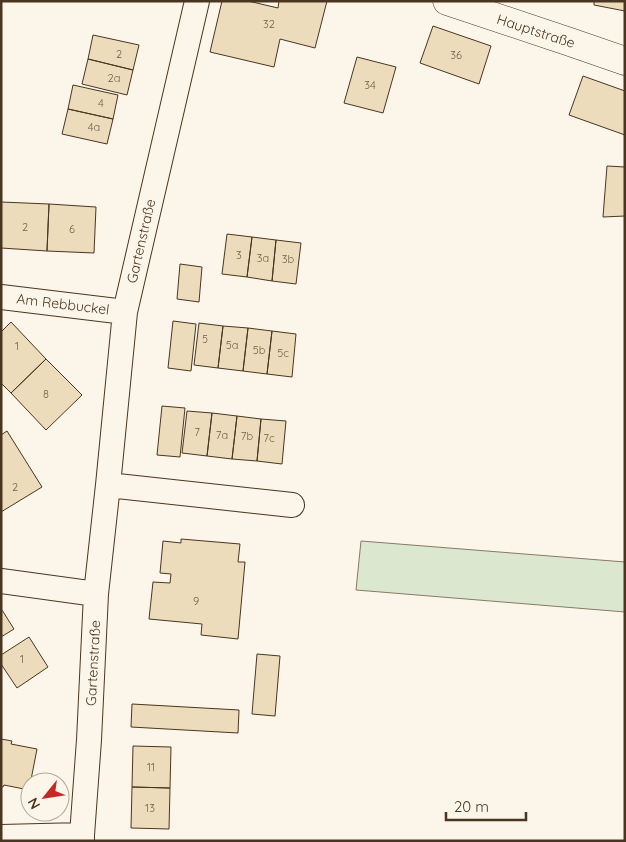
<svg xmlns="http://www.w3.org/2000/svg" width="626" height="842" font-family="Quicksand,sans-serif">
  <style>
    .green { fill: #dce7d0; stroke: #887966 }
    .building { fill: #ecdcbc; stroke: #4a3520 }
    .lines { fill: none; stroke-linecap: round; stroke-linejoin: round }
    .minor-casing { stroke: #4a3520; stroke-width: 26 }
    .tertiary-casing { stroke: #4a3520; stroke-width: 29 }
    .minor { stroke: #fbf6e9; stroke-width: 24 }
    .tertiary { stroke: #fbf6e9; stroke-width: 28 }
    .labels { text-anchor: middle; stroke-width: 4; stroke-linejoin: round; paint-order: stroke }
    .number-label { font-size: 11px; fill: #725f47 }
    .street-label { font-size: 14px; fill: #4a3520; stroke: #fbf6e9 }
  </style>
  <rect width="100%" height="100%" fill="#fbf6e9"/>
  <!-- green -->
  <path class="green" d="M361 541 625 562V612L356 590Z"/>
  <!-- building -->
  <path class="building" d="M222 1H248L278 8 279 1H327L315 48 280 39 274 67 210 52Z
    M594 1H625V11L594 5Z
    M433 26 491 46 479 84 420 63Z
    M93 35 139 45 133 70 88 59Z
    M357 57 396 67 383 113 344 103Z
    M88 59 133 70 127 95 82 84Z
    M583 76 625 91V135L569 115Z
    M73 85 118 95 113 119 68 109Z
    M68 109 113 119 107 144 62 134Z
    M607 166 625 167V216L603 217Z
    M1 202 49 204 47 251 1 248Z
    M49 204 96 207 94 253 47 251Z
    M227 234 252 237 247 277 222 274Z
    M252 237 276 240 272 281 247 277Z
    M276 240 301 243 296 284 272 281Z
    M180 264 202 267 199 302 177 299Z
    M173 321 196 324 191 371 168 368Z
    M11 322 46 359 11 393 1 383V332Z
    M199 323 223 326 218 368 194 365Z
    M223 326 248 328 243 371 218 368Z
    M248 328 272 331 267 374 243 371Z
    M272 331 296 334 292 377 267 374Z
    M46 359 82 395 46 430 11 393Z
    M162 406 185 408 180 457 157 455Z
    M187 411 212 413 207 456 182 453Z
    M212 413 237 416 232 459 207 456Z
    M237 416 261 419 257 461 232 459Z
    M261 419 286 421 282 464 257 461Z
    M7 431 42 487 1 512V435Z
    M181 539 240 544 238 562H245L238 639 201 635 202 624 149 619 153 582 170 583 171 574 160 573 163 541 181 543Z
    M2 610 14 629 1 637V611Z
    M29 637 48 667 17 688 1 664V655Z
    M257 654 280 656 275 716 252 714Z
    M132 704 239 710 238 733 131 727Z
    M1 739 12 741 11 744 37 749 29 790 4 785 3 787H1Z
    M133 746 171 747 170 788 132 787Z
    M132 787 170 788 169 829 131 828Z"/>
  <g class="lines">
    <!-- minor casing -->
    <g class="minor-casing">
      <path id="minor" d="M1 297 125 312
        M108 485 292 505
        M1 581 96 594
        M1 837 82 835
        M82 841V835L89 740 96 594 108 485 125 312 197 1"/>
    </g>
    <!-- tertiary casing -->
    <g class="tertiary-casing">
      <path id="tertiary" d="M447 1 570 42 625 61"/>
    </g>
    <!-- minor -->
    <use href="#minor" class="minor"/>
    <!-- tertiary -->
    <use href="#tertiary" class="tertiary"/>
  </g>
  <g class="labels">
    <!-- number labels -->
    <g class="number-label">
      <text x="269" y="28">32</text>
      <text x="119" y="58">2</text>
      <text x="456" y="59">36</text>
      <text x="114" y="82">2a</text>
      <text x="370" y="89">34</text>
      <text x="101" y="107">4</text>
      <text x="94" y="131">4a</text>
      <text x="25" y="231">2</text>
      <text x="72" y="233">6</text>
      <text x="239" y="259">3</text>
      <text x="263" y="262">3a</text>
      <text x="288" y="263">3b</text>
      <text x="205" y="343">5</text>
      <text x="232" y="349">5a</text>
      <text x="17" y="350">1</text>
      <text x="259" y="354">5b</text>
      <text x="283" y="357">5c</text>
      <text x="46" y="398">8</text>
      <text x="197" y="436">7</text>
      <text x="222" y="439">7a</text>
      <text x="247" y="440">7b</text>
      <text x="269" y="442">7c</text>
      <text x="15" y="491">2</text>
      <text x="196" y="605">9</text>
      <text x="22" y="663">1</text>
      <text x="151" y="771">11</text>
      <text x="150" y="812">13</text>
    </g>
    <!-- street labels -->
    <g class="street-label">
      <text transform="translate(536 31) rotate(18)" y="5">Hauptstraße</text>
      <text transform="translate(141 241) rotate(-77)" y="5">Gartenstraße</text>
      <text transform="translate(63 304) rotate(7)" y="5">Am Rebbuckel</text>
      <text transform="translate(93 663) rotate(-87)" y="5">Gartenstraße</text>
    </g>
  </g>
  <!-- border -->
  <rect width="626" height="842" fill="none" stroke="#4a3520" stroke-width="5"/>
  <!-- north arrow -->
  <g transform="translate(45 797) rotate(240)"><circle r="24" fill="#fbf6e9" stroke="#b4a999"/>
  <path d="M0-4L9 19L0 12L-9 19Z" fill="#c62828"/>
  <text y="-8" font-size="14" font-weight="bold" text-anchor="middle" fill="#4a3520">N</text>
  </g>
  <!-- scale -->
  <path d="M446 812v8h80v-8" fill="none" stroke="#4a3520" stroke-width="2.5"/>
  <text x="454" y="812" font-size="15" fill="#4a3520" stroke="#fbf6e9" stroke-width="4" paint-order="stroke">20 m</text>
</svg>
